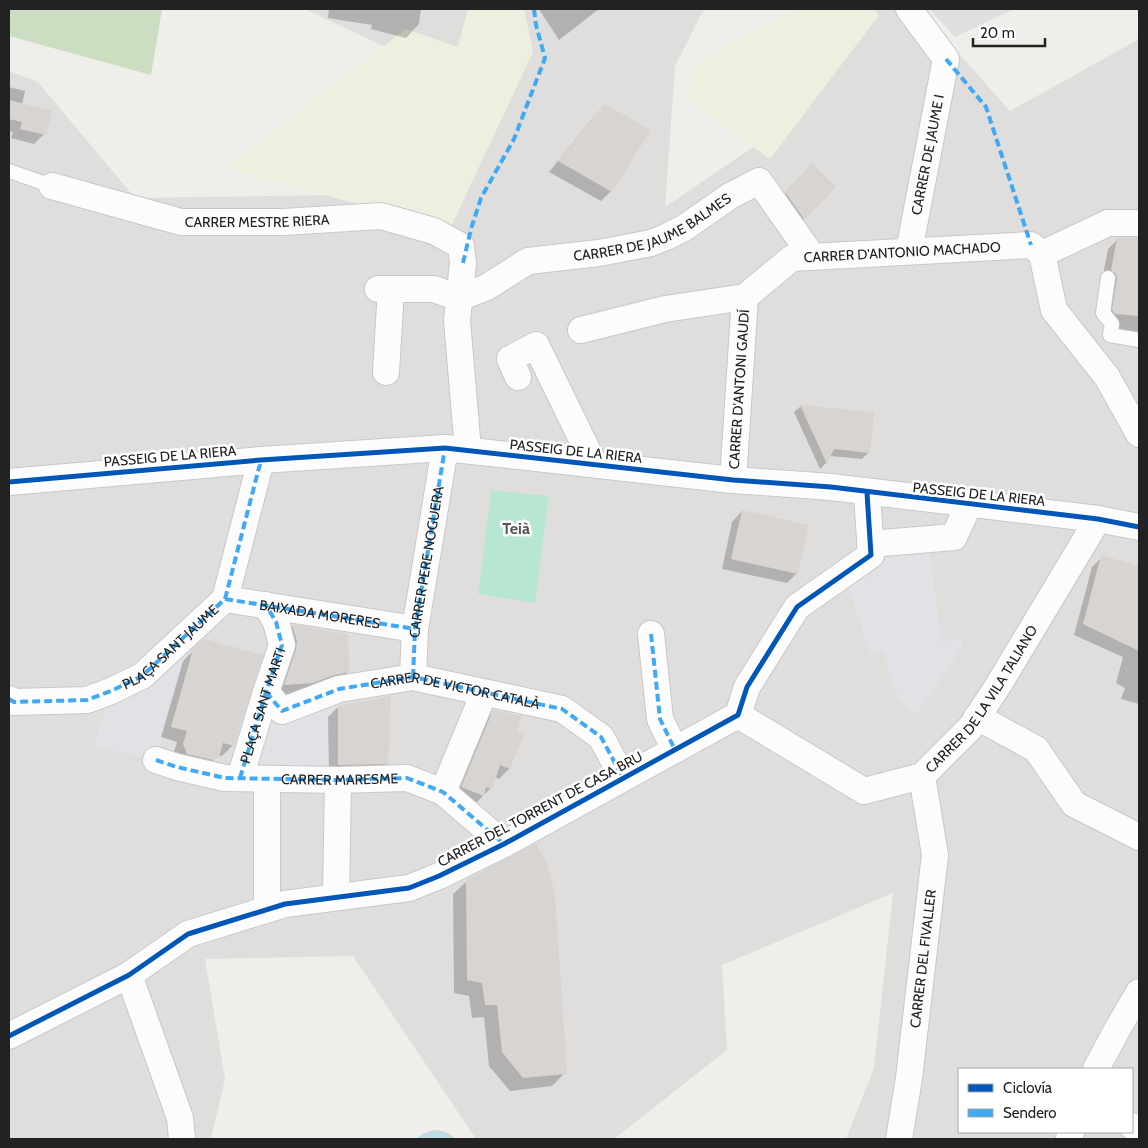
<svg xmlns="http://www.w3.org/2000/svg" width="1148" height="1148" font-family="Cabin,sans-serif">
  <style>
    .residential { fill: #dfdedc; fill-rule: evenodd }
    .farmland { fill: #efefdf }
    .forest { fill: #cbdec1 }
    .pitch { fill: #b7e6d2 }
    .parking { fill: #e0dfde }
    .plaza { fill: #e2e1e5 }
    .water { fill: #bfdbe3 }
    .shadow { fill: #0003 }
    .building { fill: #d7d4d2 }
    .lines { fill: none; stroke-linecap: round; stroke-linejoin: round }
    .lane-casing { stroke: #c9c8c7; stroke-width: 16 }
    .street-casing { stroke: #c9c8c7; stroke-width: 28 }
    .lane { stroke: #fdfcfc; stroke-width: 14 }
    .street { stroke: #fdfcfc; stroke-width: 26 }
    .quiet { stroke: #3fa9f5; stroke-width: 4; stroke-dasharray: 8 4; stroke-linecap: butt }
    .cycleway-casing { stroke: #fff; stroke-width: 8 }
    .cycleway { stroke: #0057b8; stroke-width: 5 }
    .labels { text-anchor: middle; stroke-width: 5; stroke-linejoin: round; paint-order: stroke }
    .street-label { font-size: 14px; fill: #222; stroke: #fff }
    .quarter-label { font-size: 16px; font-weight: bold; fill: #555; stroke: #fff }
  </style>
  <rect width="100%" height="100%" fill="#f0eeeb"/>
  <!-- residential -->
  <path class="residential" d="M305 9H704L675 66 665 207 793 120 875 9H919L1010 111 1139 39V1139H846L874 1068 893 893 722 965 727 1050 614 1139H476L353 956 205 959 225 1079 211 1139H9V71L38 82 135 198 338 195 497 100ZM959 1069H1132V1132H959Z"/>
  <!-- farmland -->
  <path class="farmland" d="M468 9H524L533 52 450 229 226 168 406 29 458 47Z
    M792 9H874L879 15 770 159 687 99 695 65Z"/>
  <!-- forest -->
  <path class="forest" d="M9 9H162L151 75 9 36Z"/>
  <!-- pitch -->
  <path class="pitch" d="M491 490 549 496 535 603 478 594Z"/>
  <!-- parking -->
  <path class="parking" d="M929 9H1014L955 37Z"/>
  <!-- plaza -->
  <path class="plaza" d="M930 550 941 642 962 639 961 649 916 715 901 701 889 676 883 651 870 654 844 574 871 555Z
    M191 639 156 760 94 746 111 691Z
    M339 689 338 780 240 778 266 692Z"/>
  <!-- water -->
  <path class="water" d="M437 1130 446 1132 456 1139H416C422 1133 428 1131 437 1130Z"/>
  <!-- shadow -->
  <path class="shadow" d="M329 9H421L419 24 406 38 371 29 372 25 328 18Z
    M539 9H599L559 40Z
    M9 87 25 91 22 105 44 134 34 144 11 138 13 132 9 131Z
    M605 105 611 191 601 201 549 172 595 115Z
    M806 171 835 187 797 225 780 200Z
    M1118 239H1139V346L1119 339 1118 324 1105 323 1102 280 1108 249Z
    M801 406 868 453 862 459 830 456 826 463 820 469 794 412Z
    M742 511 797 573 787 583 722 569 732 522Z
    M1102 557 1139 567V704L1121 699 1125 688 1116 683 1123 657 1074 635 1092 567Z
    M293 626 348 672 337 682 302 693 275 695 283 636Z
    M194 650 233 745 222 756 218 755 207 767 173 755 177 742 161 737 183 661Z
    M338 707 387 763 377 773 329 774 328 717Z
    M494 711 515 733 522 735 509 769 499 779 495 777 491 788 473 806 452 797 484 721Z
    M467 881 565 1073 552 1086 510 1091 489 1066 484 1017 472 1018 469 996 454 993 453 894Z"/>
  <!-- building -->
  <path class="building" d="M9 100 52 111 46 135 20 129 22 122 9 119Z
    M604 104 651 130 612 192 558 161Z
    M812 163 836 187 805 220 785 192Z
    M1117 238H1139V316L1115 314 1112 310 1117 279 1116 274 1111 270Z
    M800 405 874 412 870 453 834 449 827 464Z
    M742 510 809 525 798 574 731 559Z
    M1101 555 1139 566V651L1083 624Z
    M292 625 348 634 349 672 334 675 313 683 284 685 296 649 297 641Z
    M204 639 263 655 234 746 223 743 219 757 213 760 187 754 183 744 187 731 171 727 193 649Z
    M391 696 388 764 338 765V706Z
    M493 710 522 716 517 732 524 734 510 769 500 765 492 789 486 787 484 796 461 787Z
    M536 843 548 866 555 895 567 1074 523 1078 502 1052 497 1005H485L482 983 467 980 466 880Z"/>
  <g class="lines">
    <!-- lane casing -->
    <g class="lane-casing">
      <path id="lane" d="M9 171 52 186
        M1108 278 1103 313 1112 324 1110 335 1139 340"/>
    </g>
    <!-- street casing -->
    <g class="street-casing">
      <g id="street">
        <path id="s1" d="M52 186 181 222H283L381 216 434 231 461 246 463 263 457 320 468 450"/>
        <path id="s2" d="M909 251 946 59 909 9"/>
        <path d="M1042 254 1108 223H1139"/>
        <path id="s3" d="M378 289H434L459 298 487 287 528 261 599 253 651 243 666 237 684 228 730 196 759 181 812 256"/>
        <path id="s4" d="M581 330 665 309 745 297 792 258 1031 245 1042 254 1054 310 1107 377 1139 434"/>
        <path d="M386 372 391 289"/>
        <path d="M518 377 510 359 536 345 594 464"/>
        <path id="s5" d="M733 480 745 297"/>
        <path d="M9 482 261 460 445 448 733 480 831 487 1098 519 1139 527"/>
        <path d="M870 544 954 537 969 504"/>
        <path d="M225 599 415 629"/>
        <path d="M225 599 261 460"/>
        <path d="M651 634 660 719 675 750"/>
        <path id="s6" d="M413 677 415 629 445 448"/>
        <path id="s7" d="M266 692 282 711 339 689 413 677 562 709 601 737 623 778"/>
        <path d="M9 699 14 702 87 700 111 691 142 676 225 599"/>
        <path id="s8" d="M738 715 864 791 922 776 971 727 999 684 1098 519"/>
        <path d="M977 717 1036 749 1074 804 1139 837"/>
        <path id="s9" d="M156 760 177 767 225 778 338 780 407 778 443 792 504 844"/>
        <path d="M240 778 266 692 282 645 276 622 266 605"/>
        <path d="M267 779V909"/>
        <path d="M443 792 484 693"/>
        <path d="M336 897 338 780"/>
        <path d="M129 975 180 1118 182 1139"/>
        <path d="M9 1036 129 975 188 934 285 904 409 888 439 876 504 844 738 715 747 687 797 607 871 555 867 493"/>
        <path d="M1096 1069 1118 1028 1139 992"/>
        <path d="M1132 1126 1139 1129"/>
        <path id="s10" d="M899 1139 909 1078 935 855 922 776"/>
        <path d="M1069 1139 1071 1132"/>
      </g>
    </g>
    <!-- lane -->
    <use href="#lane" class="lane"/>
    <!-- street -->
    <use href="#street" class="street"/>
    <!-- quiet -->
    <g class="quiet">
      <path d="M946 59 986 107 1031 245"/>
      <path d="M463 263 471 229 481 198 514 139 545 58 536 25 534 9"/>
      <path id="s11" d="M225 599 415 629"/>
      <path d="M225 599 261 460"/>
      <path d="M651 634 660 719 675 750"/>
      <path d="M413 677 415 629 445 448"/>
      <path d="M266 692 282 711 339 689 413 677 562 709 601 737 623 778"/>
      <path id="s12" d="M9 699 14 702 87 700 111 691 142 676 225 599"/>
      <path d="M156 760 177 767 225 778 338 780 407 778 443 792 504 844"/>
      <path id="s13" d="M240 778 266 692 282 645 276 622 266 605"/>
    </g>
    <!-- cycleway casing -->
    <g class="cycleway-casing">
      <path id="cycleway" d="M9 482 261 460 445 448 733 480 831 487 1098 519 1139 527
        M9 1036 129 975 188 934 285 904 409 888 439 876 504 844 738 715 747 687 797 607 871 555 867 493"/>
    </g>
    <!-- cycleway -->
    <use href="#cycleway" class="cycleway"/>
  </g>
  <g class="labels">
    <!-- street labels -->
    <g class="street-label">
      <text dy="5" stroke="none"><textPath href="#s2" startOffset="98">CARRER DE JAUME I</textPath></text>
      <text dy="5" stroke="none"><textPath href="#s1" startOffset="210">CARRER MESTRE RIERA</textPath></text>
      <text dy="5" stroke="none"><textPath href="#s3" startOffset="292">CARRER DE JAUME BALMES</textPath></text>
      <text dy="5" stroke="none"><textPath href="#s4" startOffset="339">CARRER D'ANTONIO MACHADO</textPath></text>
      <text dy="5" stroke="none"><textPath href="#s5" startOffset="91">CARRER D'ANTONI GAUDÍ</textPath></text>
      <text transform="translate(576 451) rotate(6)" y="5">PASSEIG DE LA RIERA</text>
      <text transform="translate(170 456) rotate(-5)" y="5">PASSEIG DE LA RIERA</text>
      <text transform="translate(979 494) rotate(6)" y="5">PASSEIG DE LA RIERA</text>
      <text dy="5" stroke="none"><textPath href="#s6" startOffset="116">CARRER PERE NOGUERA</textPath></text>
      <text dy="5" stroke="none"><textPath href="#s11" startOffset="96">BAIXADA MORERES</textPath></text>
      <text dy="5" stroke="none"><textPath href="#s12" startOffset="179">PLAÇA SANT JAUME</textPath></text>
      <text dy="5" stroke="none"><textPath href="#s7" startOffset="204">CARRER DE VICTOR CATALÀ</textPath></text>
      <text dy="5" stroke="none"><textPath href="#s8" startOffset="305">CARRER DE LA VILA TALIANO</textPath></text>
      <text dy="5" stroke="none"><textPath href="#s13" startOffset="76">PLAÇA SANT MARTI</textPath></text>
      <text dy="5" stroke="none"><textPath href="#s9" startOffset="186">CARRER MARESME</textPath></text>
      <text transform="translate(540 809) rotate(-28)" y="5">CARRER DEL TORRENT DE CASA BRU</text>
      <text dy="5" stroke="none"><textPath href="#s10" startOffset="182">CARRER DEL FIVALLER</textPath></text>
    </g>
    <!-- quarter labels -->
    <g class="quarter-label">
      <text x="516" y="534">Teià</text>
    </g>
  </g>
  <!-- border -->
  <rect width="1148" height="1148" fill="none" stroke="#222222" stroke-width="20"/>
  <!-- legend -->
  <rect x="958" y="1068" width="175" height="65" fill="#ffffff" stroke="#a7a7a7"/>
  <rect x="968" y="1084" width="25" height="8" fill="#0057b8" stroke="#a7a7a7"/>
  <text x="1003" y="1093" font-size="15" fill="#222222">Ciclovía</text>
  <rect x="968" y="1109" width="25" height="8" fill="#3fa9f5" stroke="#a7a7a7"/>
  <text x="1003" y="1118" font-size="15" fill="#222222">Sendero</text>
  <!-- scale -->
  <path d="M973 38v8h72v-8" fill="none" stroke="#222222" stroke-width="2.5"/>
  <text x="980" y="38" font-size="15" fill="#222222" stroke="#ffffff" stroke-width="4" paint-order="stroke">20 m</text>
</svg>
